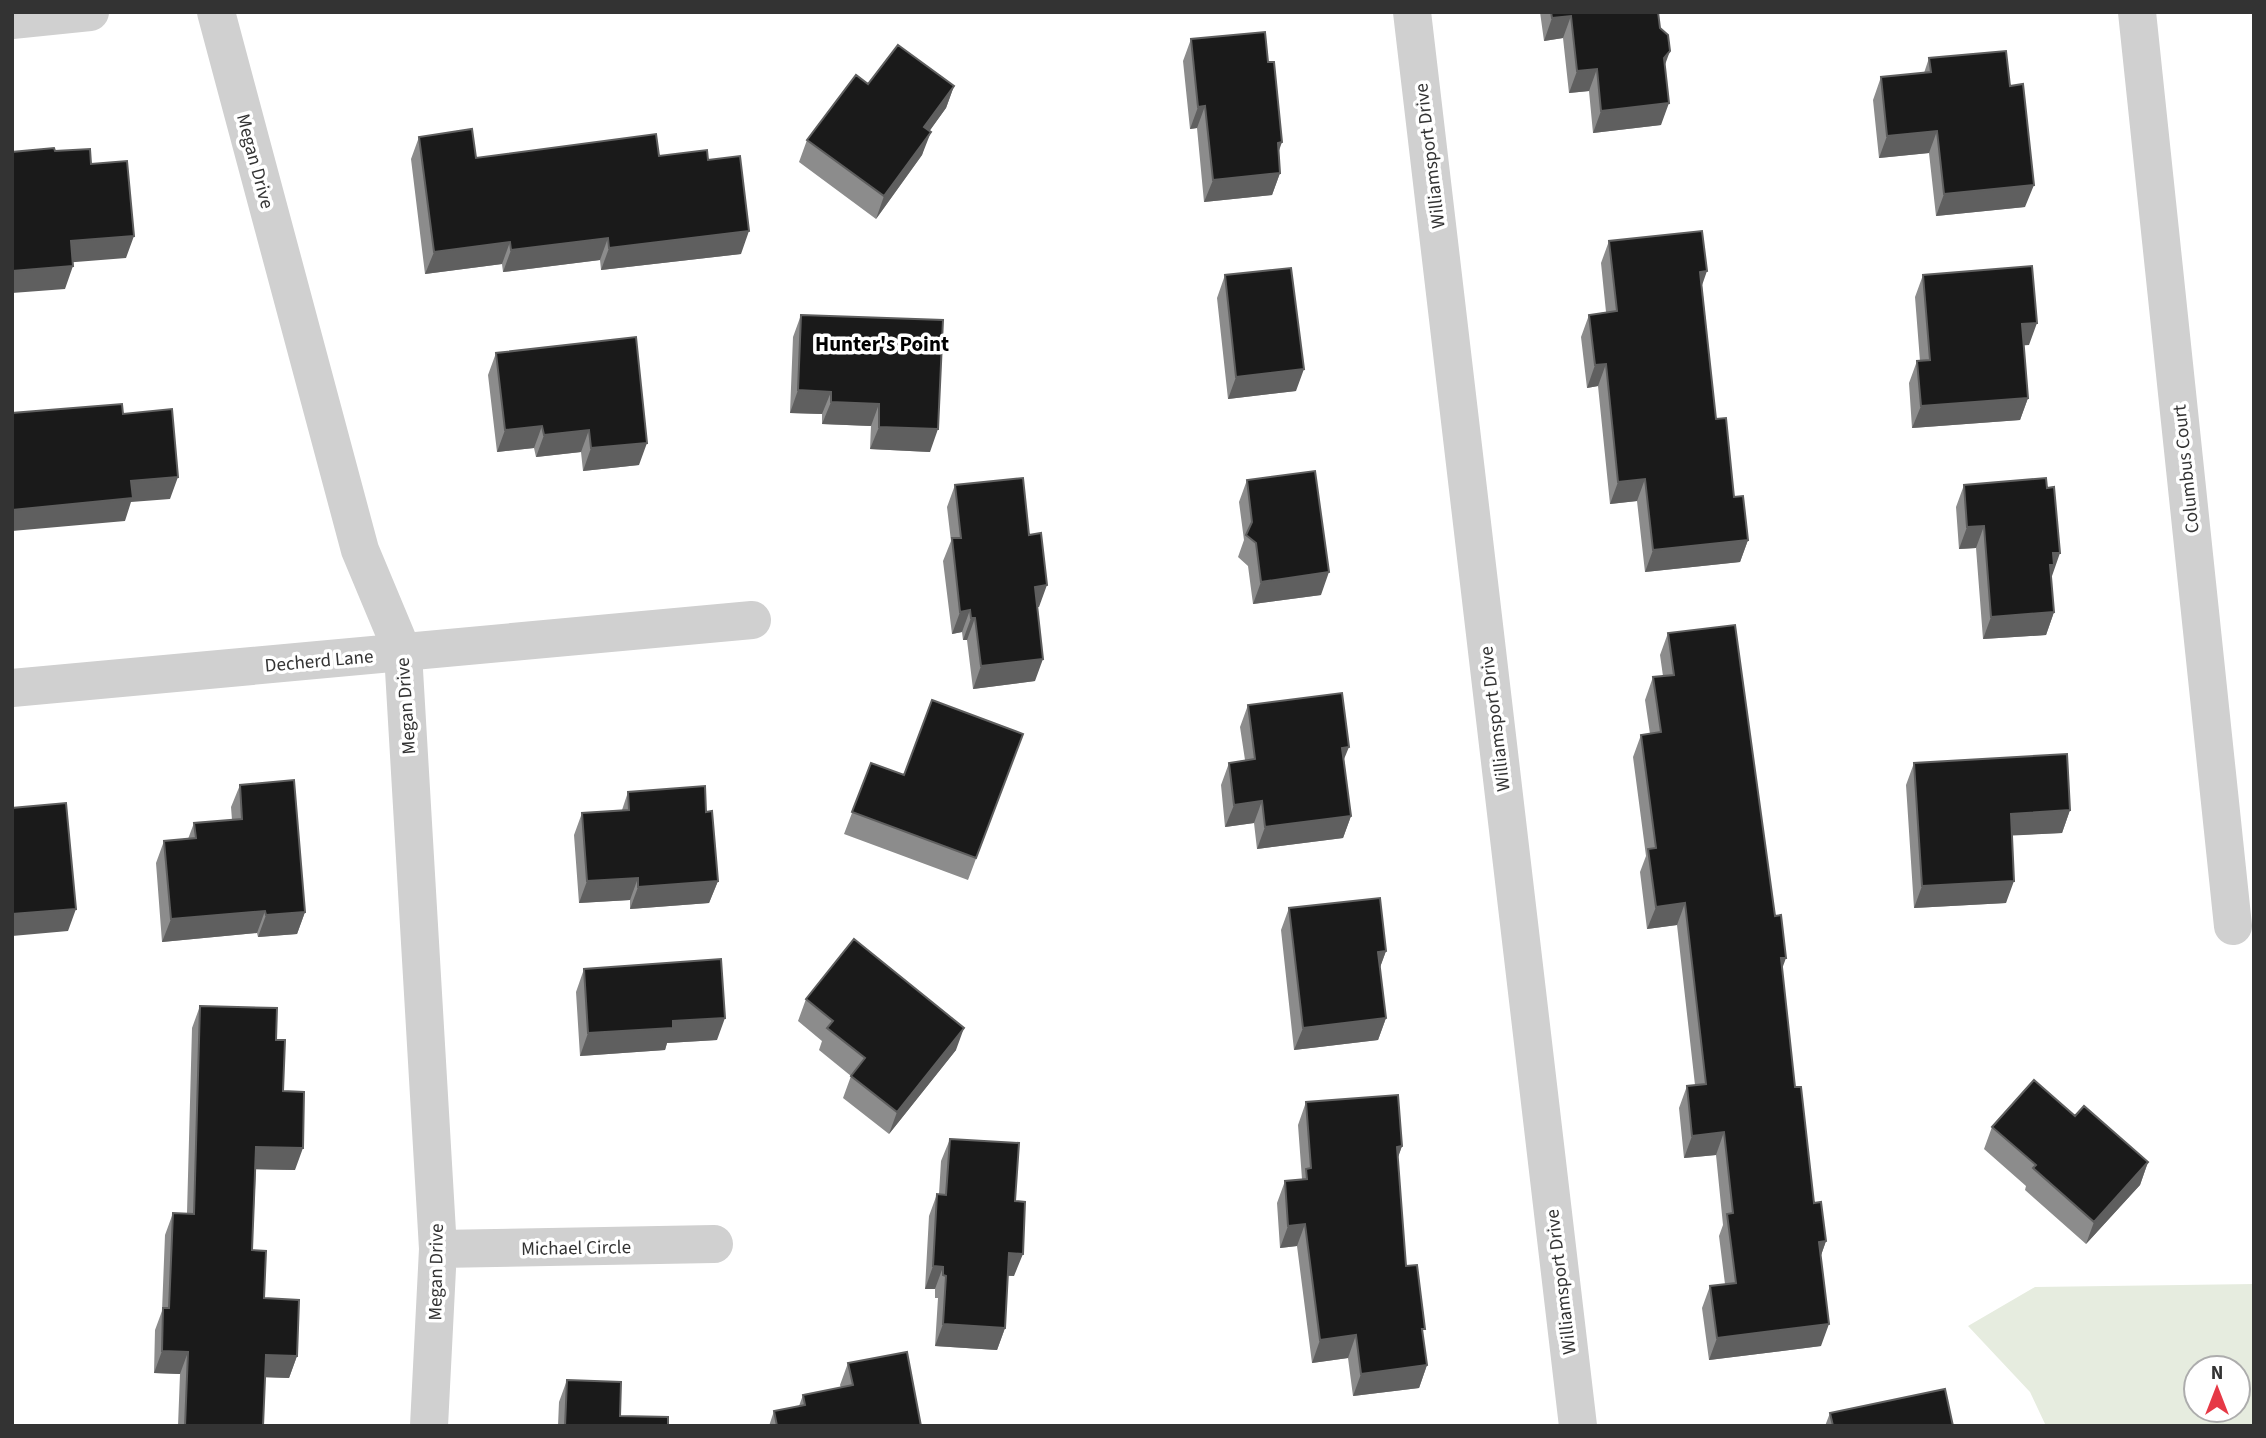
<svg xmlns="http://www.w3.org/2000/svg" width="2266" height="1438" font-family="'Source Sans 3',sans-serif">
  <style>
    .green { fill: #e6ecdf; fill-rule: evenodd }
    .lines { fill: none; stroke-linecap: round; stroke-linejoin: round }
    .minor { stroke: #d0d0d0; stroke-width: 38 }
    .wall { fill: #8c8c8c }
    .shaded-wall { fill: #5f5f5f }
    .building { fill: #1a1a1a; stroke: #5f5f5f; stroke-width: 2 }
    .labels { text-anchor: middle; stroke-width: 7; stroke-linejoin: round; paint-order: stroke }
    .street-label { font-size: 19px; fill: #333; stroke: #fff }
    .neighbourhood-label { font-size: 21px; font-weight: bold; fill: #000; stroke: #fff }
  </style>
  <rect width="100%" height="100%" fill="#fff"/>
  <!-- green -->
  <path class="green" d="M2254 1284V1426H2046L2030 1392 1968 1326 2035 1287ZM2196 1368H2238V1410H2196Z"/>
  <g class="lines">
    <!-- minor -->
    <path class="minor" d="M216 12 360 550 403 653 438 1249 429 1426
      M1412 12 1578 1426
      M2137 12 2233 926
      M12 20 90 12
      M12 688 752 620
      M438 1249 714 1244"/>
  </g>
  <!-- wall -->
  <path class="wall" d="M1540 12H1658L1664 65 1661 125 1593 133 1589 91 1569 93 1563 38 1544 41Z
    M1191 39 1268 62 1280 173 1272 195 1204 202 1197 128 1190 129 1183 61Z
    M1929 58 2025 207 1936 216 1929 153 1879 158 1873 100 1881 77 1924 73Z
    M868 84 954 86 946 108 929 131 922 155 876 219 799 162 807 140Z
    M419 137 476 158 659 156 708 160 741 254 601 270 600 260 503 272 502 264 425 274 411 159Z
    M1609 241 1702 286 1716 419 1734 497 1748 540 1740 562 1645 572 1637 501 1610 504 1598 386 1587 388 1581 337 1589 315 1606 312 1601 263Z
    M1225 275 1296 391 1228 399 1217 298Z
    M1923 275 2029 345H2024L2028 398 2020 420 1912 428 1909 383 1917 361H1920L1915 297Z
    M801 315 930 452 870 449 871 426 822 424V414L790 413 793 337Z
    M496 353 639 465 583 471 581 452 536 457 534 448 497 452 488 375Z
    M1247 480 1321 595 1253 604 1248 566 1238 557 1244 540 1239 502Z
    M955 485 1039 607H1037L1035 681 973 689 967 640H963L962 632 952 634 943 561 951 541 947 507Z
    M1964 485 2052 576H2051L2054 612 2046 635 1983 639 1976 548 1959 549 1956 507Z
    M1668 633 1782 969 1795 1087 1814 1203 1826 1241 1821 1255V1346L1709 1360 1702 1308 1710 1286 1725 1284 1719 1236 1723 1225 1716 1155 1684 1158 1679 1108 1687 1086 1695 1085 1677 925 1647 929 1640 872 1646 856 1633 757 1641 735 1650 734 1645 700 1653 677 1663 676 1660 655Z
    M1248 705 1344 760 1351 816 1343 838 1257 849 1254 823 1225 827 1221 785 1229 763 1245 760 1240 727Z
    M1023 734 968 880 844 834 871 763 904 775Z
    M1914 763 2070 810 2062 833 2012 835 2006 903 1914 908 1906 785Z
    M240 785 305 912 297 934 258 937 257 933 162 942 156 863 164 841 188 839 194 823 232 820 231 807Z
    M628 792 706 812 718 881 709 903 630 909V900L579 903 574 835 582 813 622 810Z
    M1289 908 1386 951 1380 967 1386 1018 1378 1040 1294 1050 1281 930Z
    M584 969 717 1040 667 1043 665 1050 580 1056 576 992Z
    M806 999 956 1050 889 1134 843 1098 851 1076 819 1050 822 1041 798 1021Z
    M200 1006 276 1040 295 1170 256 1169 252 1250 264 1298 297 1356 289 1378 265 1377 263 1426H178L180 1374 154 1373 155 1330 162 1311 165 1235 173 1213H187L192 1028Z
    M1306 1102 1402 1146 1397 1159 1406 1266 1423 1335 1427 1365 1419 1388 1353 1396 1348 1358 1312 1363 1297 1246 1280 1248 1277 1203 1285 1181 1302 1179 1298 1125Z
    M2075 1116 2148 1162 2140 1185 2086 1244 2025 1190 2026 1186 1984 1149 1992 1127Z
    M950 1139 1015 1201 1014 1276H1008L1005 1328 997 1350 935 1346 938 1298H935V1289H925L929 1216 937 1194H939L941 1161Z
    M848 1363 921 1426H769L774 1411 799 1406 803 1395 841 1388 840 1385Z
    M567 1380 620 1416 668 1426H558L559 1402Z
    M1830 1413 1953 1426H1825Z"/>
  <!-- shaded-wall -->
  <path class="shaded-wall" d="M1571 16 1563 38 1544 41 1552 18Z
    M1670 51 1662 73 1664 58Z
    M1597 69 1589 91 1569 93 1577 71Z
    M954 86 946 108 916 150 924 127Z
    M1669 103 1661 125 1593 133 1601 111Z
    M1205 106 1197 128 1190 129 1198 107Z
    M1937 131 1929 153 1879 158 1887 136Z
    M931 132 922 155 876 219 884 196Z
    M1282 142 1274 165 1278 143Z
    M1280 173 1272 195 1204 202 1213 180Z
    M2034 185 2025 207 1936 216 1944 194Z
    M749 231 741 254 601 270 609 248Z
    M134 236 126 258 63 263 71 241Z
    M608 238 600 260 503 272 511 250Z
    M510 242 502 264 425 274 434 252Z
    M73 266 65 289 12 293V271Z
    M1707 271 1699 294 1700 272Z
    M2037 323 2029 345 2014 346 2022 324Z
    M1606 364 1598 386 1587 388 1595 365Z
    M1304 369 1296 391 1228 399 1236 377Z
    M798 390 831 392 822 414 790 413Z
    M2028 398 2020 420 1912 428 1921 406Z
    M831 402 879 404 871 426 822 424Z
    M542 426 534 448 497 452 505 430Z
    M879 427 938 429 930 452 870 449Z
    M589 430 581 452 536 457 544 435Z
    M647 443 639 465 583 471 591 448Z
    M178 477 170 499 131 502 125 521 12 531V510L131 481Z
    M1645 479 1637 501 1610 504 1618 482Z
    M1984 526 1976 548 1959 549 1967 527Z
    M1748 540 1740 562 1645 572 1653 550Z
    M2053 553H2060L2052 576H2050L2042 587Z
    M1329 572 1321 595 1253 604 1261 582Z
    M1047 585 1039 607 1027 609 1035 587Z
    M970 610 962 632 952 634 960 612Z
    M2054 612 2046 635 1983 639 1991 617Z
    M971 618H975L967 640H963Z
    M1043 659 1035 681 973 689 981 666Z
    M1349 747 1340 769 1342 748Z
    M1262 801 1254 823 1225 827 1234 805Z
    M2070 810 2062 833 2002 836 2011 814Z
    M1351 816 1343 838 1257 849 1265 827Z
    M638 878 630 900 579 903 587 881Z
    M718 881 709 903 630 909 638 887Z
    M2014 881 2006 903 1914 908 1922 886Z
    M1685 903 1677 925 1647 929 1656 907Z
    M76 909 68 931 12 936V914Z
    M265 911 257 933 162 942 171 919Z
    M305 912 297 934 258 937 266 915Z
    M1386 951 1378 973V952Z
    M1781 958H1786L1778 980Z
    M725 1018 717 1040 667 1043 665 1050 580 1056 588 1033 673 1021Z
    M1386 1018 1378 1040 1294 1050 1303 1028Z
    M964 1028 956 1050 889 1134 897 1112Z
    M1724 1132 1716 1155 1684 1158 1692 1136Z
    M1402 1146 1394 1169 1397 1147Z
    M256 1147 303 1148 295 1170 248 1169Z
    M2148 1162 2140 1185 2086 1244 2094 1222Z
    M1305 1224 1297 1246 1280 1248 1288 1226Z
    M1826 1241 1818 1264 1819 1242Z
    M1009 1253 1023 1254 1014 1276 1001 1275Z
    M933 1266 943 1267 935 1289H925Z
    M943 1324 1005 1328 997 1350 935 1346Z
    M1829 1324 1821 1346 1709 1360 1717 1338Z
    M1356 1335 1348 1358 1312 1363 1320 1340Z
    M162 1351 188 1352 180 1374 154 1373Z
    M266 1355 297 1356 289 1378 257 1377Z
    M1427 1365 1419 1388 1353 1396 1361 1374Z"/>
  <!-- building -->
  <path class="building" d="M1551 12H1658L1660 28 1668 35 1670 51 1664 58 1669 103 1601 111 1597 69 1577 71 1571 16 1552 18Z
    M1265 32 1268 62H1274L1282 142 1278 143 1280 173 1213 180 1205 106 1198 107 1191 39Z
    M898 45 954 86 924 127 931 132 884 196 807 140 856 75 868 84Z
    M2006 51 2010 86 2023 84 2034 185 1944 194 1937 131 1887 136 1881 77 1931 72 1929 58Z
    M472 129 476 158 656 134 659 156 707 150 708 160 740 156 749 231 609 248 608 238 511 250 510 242 434 252 419 137Z
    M54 148 55 151 90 149 91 164 127 161 134 236 71 241 73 266 12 271V152Z
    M1702 231 1707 271 1700 272 1716 419 1726 418 1734 497 1743 496 1748 540 1653 550 1645 479 1618 482 1606 364 1595 365 1589 315 1617 311 1609 241Z
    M2032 266 2037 323 2022 324 2028 398 1921 406 1917 361 1930 360 1923 275Z
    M1291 268 1304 369 1236 377 1225 275Z
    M801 315 943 320 938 429 879 427V404L831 402V392L798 390Z
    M636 337 647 443 591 448 589 430 544 435 542 426 505 430 496 353Z
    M122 404 123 414 172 409 178 477 131 481 133 498 12 510V413Z
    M1315 471 1329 572 1261 582 1256 543 1246 535 1252 522 1247 480Z
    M1023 478 1029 535 1041 533 1047 585 1035 587 1043 659 981 666 975 618H971L970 610 960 612 952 538H961L955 485Z
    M2046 478 2047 488 2054 487 2060 553H2053L2054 565H2050L2054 612 1991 617 1984 526 1967 527 1964 485Z
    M1735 625 1775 916 1781 915 1786 958H1781L1795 1087H1801L1814 1203 1821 1202 1826 1241 1819 1242 1829 1324 1717 1338 1710 1286 1736 1283 1727 1214 1733 1213 1724 1132 1692 1136 1687 1086 1706 1084 1685 903 1656 907 1648 849 1656 848 1641 735 1661 732 1653 677 1674 675 1668 633Z
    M1342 693 1349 747 1342 748 1351 816 1265 827 1262 801 1234 805 1229 763 1255 759 1248 705Z
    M932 700 1023 734 976 858 852 812 871 763 904 775Z
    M2067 754 2070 810 2011 814 2014 881 1922 886 1914 763Z
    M294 780 305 912 266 915 265 911 171 919 164 841 196 838 194 823 242 819 240 785Z
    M705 786 706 812 712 811 718 881 638 887V878L587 881 582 813 629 810 628 792Z
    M66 803 76 909 12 914V808Z
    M1380 898 1386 951 1378 952 1386 1018 1303 1028 1289 908Z
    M854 939 964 1028 897 1112 851 1076 865 1058 827 1028 833 1021 806 999Z
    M721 959 725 1018 673 1021V1028L588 1033 584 969Z
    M200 1006 277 1008 276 1040H285L283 1091 304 1092 303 1148 256 1147 252 1250 266 1251 264 1298 299 1300 297 1356 266 1355 263 1426H185L188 1352 162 1351 163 1308H169L173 1213 194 1214Z
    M2034 1080 2075 1116 2084 1106 2148 1162 2094 1222 2033 1168 2036 1165 1992 1127Z
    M1398 1095 1402 1146 1397 1147 1406 1266 1417 1265 1425 1329H1422L1427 1365 1361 1374 1356 1335 1320 1340 1305 1224 1288 1226 1285 1181 1307 1179 1306 1169 1311 1168 1306 1102Z
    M950 1139 1019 1143 1015 1201 1025 1202 1023 1254 1009 1253 1005 1328 943 1324 946 1276 943 1275V1267L933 1266 937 1194 946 1195Z
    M12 1327H13L12 1378Z
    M907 1352 921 1426H777L774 1411 805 1405 803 1395 853 1385 848 1363Z
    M567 1380 621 1382 620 1416 668 1417V1426H565Z
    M1945 1389 1953 1426H1833L1830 1413Z"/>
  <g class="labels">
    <!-- street labels -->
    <g class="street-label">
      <text transform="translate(1429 156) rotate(-97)" y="7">Williamsport Drive</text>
      <text transform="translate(256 161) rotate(75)" y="7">Megan Drive</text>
      <text transform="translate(2185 469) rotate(-96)" y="7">Columbus Court</text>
      <text transform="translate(319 660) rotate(-5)" y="7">Decherd Lane</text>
      <text transform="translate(405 706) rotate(-94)" y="7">Megan Drive</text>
      <text transform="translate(1494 719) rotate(-97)" y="7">Williamsport Drive</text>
      <text transform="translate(576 1247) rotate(-1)" y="7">Michael Circle</text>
      <text transform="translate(435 1272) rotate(-89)" y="7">Megan Drive</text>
      <text transform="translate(1560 1282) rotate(-97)" y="7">Williamsport Drive</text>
    </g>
    <!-- neighbourhood labels -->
    <g class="neighbourhood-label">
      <text x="882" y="351">Hunter's Point</text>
    </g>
  </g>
  <!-- border -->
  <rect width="2266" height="1438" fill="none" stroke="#333333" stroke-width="28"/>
  <!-- north arrow -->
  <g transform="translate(2217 1389)"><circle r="33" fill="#ffffff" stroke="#adadad" stroke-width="2"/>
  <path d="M0-5L12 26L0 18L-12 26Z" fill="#e63946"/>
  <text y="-10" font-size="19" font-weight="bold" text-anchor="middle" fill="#333333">N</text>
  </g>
</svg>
